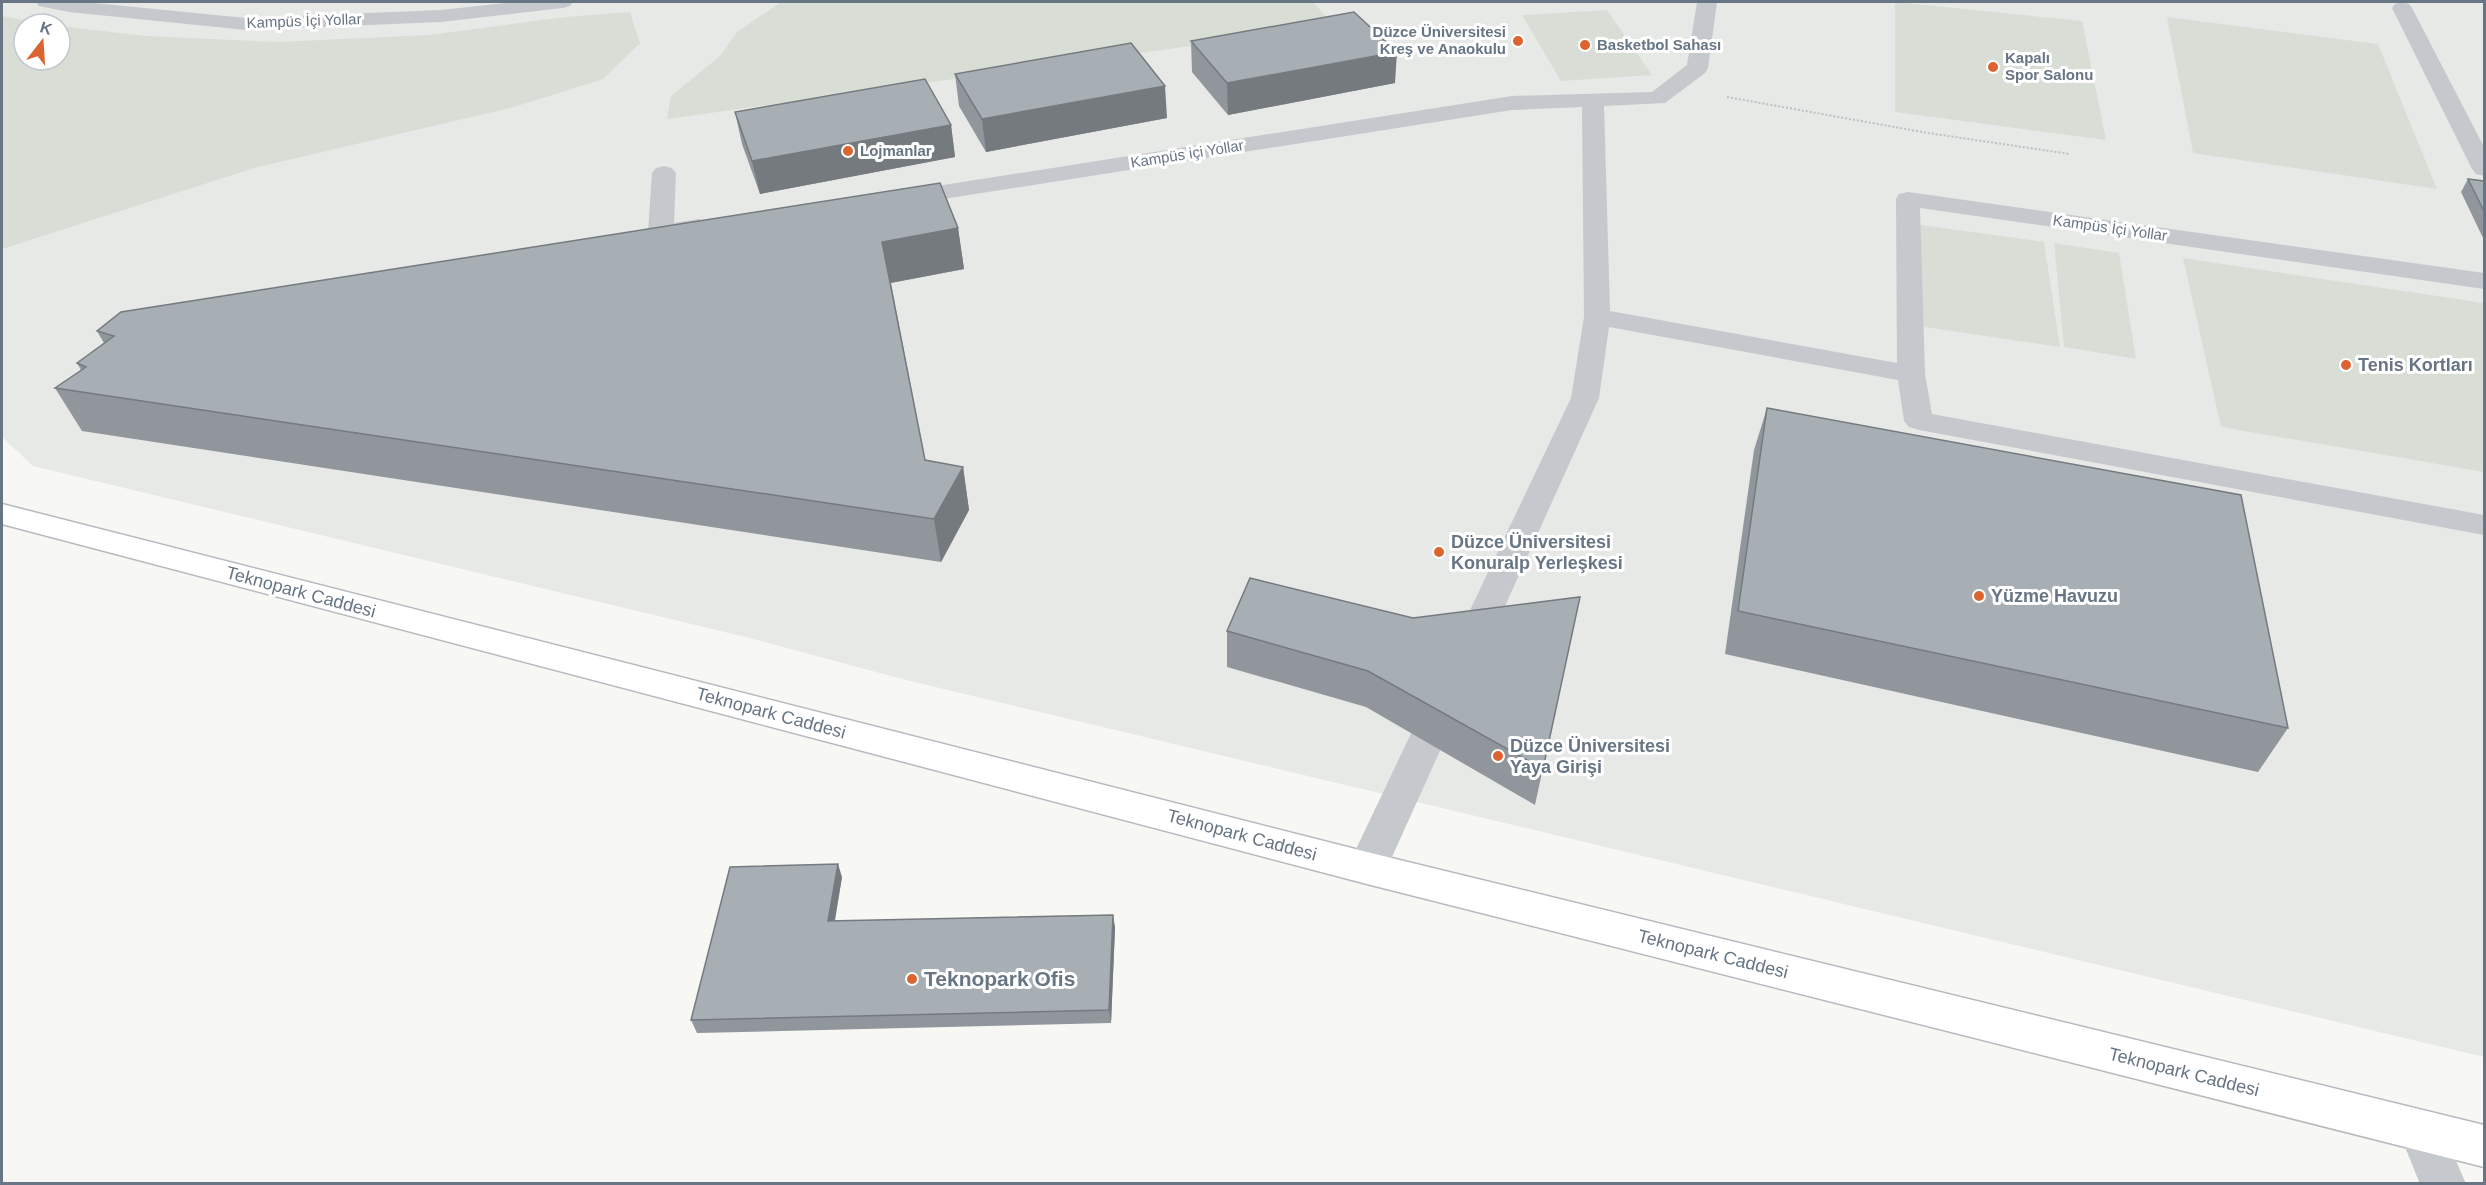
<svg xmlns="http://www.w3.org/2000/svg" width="2486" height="1185" font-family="Helvetica,sans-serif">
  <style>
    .built { fill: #e7e9e7; fill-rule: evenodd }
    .green { fill: #d8ded5 }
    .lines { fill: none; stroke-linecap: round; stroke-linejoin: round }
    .major-casing { stroke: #b6babe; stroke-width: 3 }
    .path { stroke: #bdbfc1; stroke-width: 2; stroke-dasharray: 2 2; stroke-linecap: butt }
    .minor { fill: #c5c8cc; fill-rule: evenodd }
    .major { fill: #fff; fill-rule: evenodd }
    .wall { fill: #90969c }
    .shaded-wall { fill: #757a7f }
    .building { fill: #a7afb5; stroke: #757a7f; stroke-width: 1.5 }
    .poi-dot { fill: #db6430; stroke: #fff; stroke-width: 2 }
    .labels { text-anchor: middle; stroke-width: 6; stroke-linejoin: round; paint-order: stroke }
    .far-street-label { font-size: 15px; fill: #677584; stroke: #fff }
    .far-poi-label { font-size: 15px; font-weight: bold; fill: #677584; stroke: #fff; text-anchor: start }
    .poi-label { font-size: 18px; font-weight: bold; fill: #677584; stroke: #fff; text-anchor: start }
    .street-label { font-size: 18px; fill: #677584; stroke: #fff }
    .near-poi-label { font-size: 21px; font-weight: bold; fill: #677584; stroke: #fff; text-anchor: start }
  </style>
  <rect width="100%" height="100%" fill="#f7f7f4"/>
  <!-- built -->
  <path class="built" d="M2 2H2484V1057L902 679 754 639 33 466 2 437ZM24 24H60V60H24Z"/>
  <!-- green -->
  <path class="green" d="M781 2H1313L1334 26 667 119 671 96 720 56 737 32Z
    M1895 2 2082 21 2106 140 1895 112Z
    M1607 10 1652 75 1561 81 1522 15Z
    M630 12 640 43 603 79 514 107 254 168 2 249V16L46 24H24V60H60V26L146 36 277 42 429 35 565 17Z
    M2167 17 2378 44 2437 189 2193 153Z
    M1914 224 2044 242 2060 347 1918 326Z
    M2054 243 2119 253 2136 359 2064 347Z
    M2183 258 2484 303V472L2221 427Z"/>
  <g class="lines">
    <!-- major casing -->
    <g class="major-casing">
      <path id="major" d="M2 504 1367 852 2484 1125V1167L1367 884 2 524Z"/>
    </g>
    <!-- path -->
    <path class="path" d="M1727 97 1928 133 2070 154"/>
    <!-- minor -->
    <path class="minor" d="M36 2H84L246 18 441 10 515 2H573L570 6 563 8 441 22 246 30 69 12 39 6Z
      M1697 2H1717L1708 68 1705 73 1665 103 1604 106 1610 311 1897 363 1896 199 1899 194 1908 192 2484 273V289L1920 208 1925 374 1932 414 2484 515V535L1919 430 1909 427 1904 421 1898 380 1609 327 1599 398 1486 648 1481 657 1469 660 1457 657 1452 648 1571 398 1584 317 1582 107 1512 110 899 206 890 204 887 199 890 194 899 192 1512 96 1652 92 1687 65Z
      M2402 2 2409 4 2412 8 2484 147V176L2476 174 2472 169 2392 8 2395 4Z
      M664 166 672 168 676 173 674 223 699 219 708 222 712 227 708 232 661 240 652 237 648 232 652 173 656 168Z
      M1445 687 1457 691 1463 700 1387 868 1381 879 1367 884 1353 879 1347 868 1427 700 1433 691Z
      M2421 1111 2437 1117 2466 1184H2420L2399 1132 2405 1117Z"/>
    <!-- major -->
    <use href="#major" class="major"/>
  </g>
  <!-- wall -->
  <path class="wall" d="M1191 41 1395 83 1228 115 1192 72Z
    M955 74 1167 118 986 152 959 106Z
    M735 112 951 125 955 157 760 194 742 144Z
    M2468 179 2484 181V240L2461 192Z
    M958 228 964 269 891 283 925 460 963 467 969 510 941 562 82 431 55 388 81 370 77 363 104 343 97 331Z
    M1767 408 2288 728 2258 772 1725 654 1754 450Z
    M1580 597 1535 805 1366 707 1227 667V631L1413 618Z
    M842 877 835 921 1113 915 1115 928 1111 1023 697 1033 691 1020Z"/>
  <!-- shaded-wall -->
  <path class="shaded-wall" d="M1397 52 1395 83 1228 115 1227 83Z
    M1165 86 1167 118 986 152 982 119Z
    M951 125 955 157 760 194 752 161Z
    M958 228 964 269 890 283 882 242Z
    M963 467 969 510 941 562 934 519Z
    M838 864 842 877 832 935 828 921Z
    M1113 915 1115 928 1111 1023 1109 1010Z"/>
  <!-- building -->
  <path class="building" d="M1354 12 1397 52 1227 83 1191 41Z
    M1131 43 1165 86 982 119 955 74Z
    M925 79 951 125 752 161 735 112Z
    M2468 179 2484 181V211Z
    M940 183 958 228 882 242 925 460 963 467 934 519 55 388 86 367 77 363 114 336 97 331 121 312Z
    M1767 408 2241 495 2288 728 1738 611Z
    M1250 578 1413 618 1580 597 1543 769 1368 671 1227 631Z
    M838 864 828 921 1113 915 1109 1010 691 1020 730 867Z"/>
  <!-- markers -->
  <g class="poi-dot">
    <circle cx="1518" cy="41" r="6"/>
    <circle cx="1585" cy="45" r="6"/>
    <circle cx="1993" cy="67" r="6"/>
    <circle cx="848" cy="151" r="6"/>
    <circle cx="2346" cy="365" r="6"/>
    <circle cx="1439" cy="552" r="6"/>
    <circle cx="1979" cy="596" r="6"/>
    <circle cx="1498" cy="756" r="6"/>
    <circle cx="912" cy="979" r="6"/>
  </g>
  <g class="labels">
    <!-- far-street labels -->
    <g class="far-street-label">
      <text transform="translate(304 21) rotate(-2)" y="5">Kampüs İçi Yollar</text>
      <text transform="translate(1187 154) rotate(-9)" y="5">Kampüs içi Yollar</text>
      <text transform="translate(2110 228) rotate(8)" y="5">Kampüs İçi Yollar</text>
    </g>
    <!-- far-poi labels -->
    <g class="far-poi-label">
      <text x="1506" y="37" text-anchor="end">Düzce Üniversitesi<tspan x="1506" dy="17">Kreş ve Anaokulu</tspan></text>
      <text x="1597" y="50">Basketbol Sahası</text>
      <text x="2005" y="63">Kapalı<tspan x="2005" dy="17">Spor Salonu</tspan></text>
      <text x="860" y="156">Lojmanlar</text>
    </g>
    <!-- poi labels -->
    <g class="poi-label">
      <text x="2358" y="371">Tenis Kortları</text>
      <text x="1451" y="548">Düzce Üniversitesi<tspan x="1451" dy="21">Konuralp Yerleşkesi</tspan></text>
      <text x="1991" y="602">Yüzme Havuzu</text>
      <text x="1510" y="752">Düzce Üniversitesi<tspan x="1510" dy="21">Yaya Girişi</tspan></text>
    </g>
    <!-- street labels -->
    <g class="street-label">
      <text transform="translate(301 592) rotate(15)" y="6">Teknopark Caddesi</text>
      <text transform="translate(771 713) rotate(15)" y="6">Teknopark Caddesi</text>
      <text transform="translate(1242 835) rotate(15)" y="6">Teknopark Caddesi</text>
      <text transform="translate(1713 954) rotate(14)" y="6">Teknopark Caddesi</text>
      <text transform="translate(2184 1072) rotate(14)" y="6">Teknopark Caddesi</text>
    </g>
    <!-- near-poi labels -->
    <g class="near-poi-label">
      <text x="924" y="986">Teknopark Ofis</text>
    </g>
  </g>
  <!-- border -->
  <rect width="2486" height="1185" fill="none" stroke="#677584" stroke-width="6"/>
  <!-- north arrow -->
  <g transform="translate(42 42) rotate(17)"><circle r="28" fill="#ffffff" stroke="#c2c8ce" stroke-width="1.5"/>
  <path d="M0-4.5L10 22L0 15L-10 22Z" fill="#db6430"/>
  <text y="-9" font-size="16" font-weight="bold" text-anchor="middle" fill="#677584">K</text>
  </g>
</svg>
